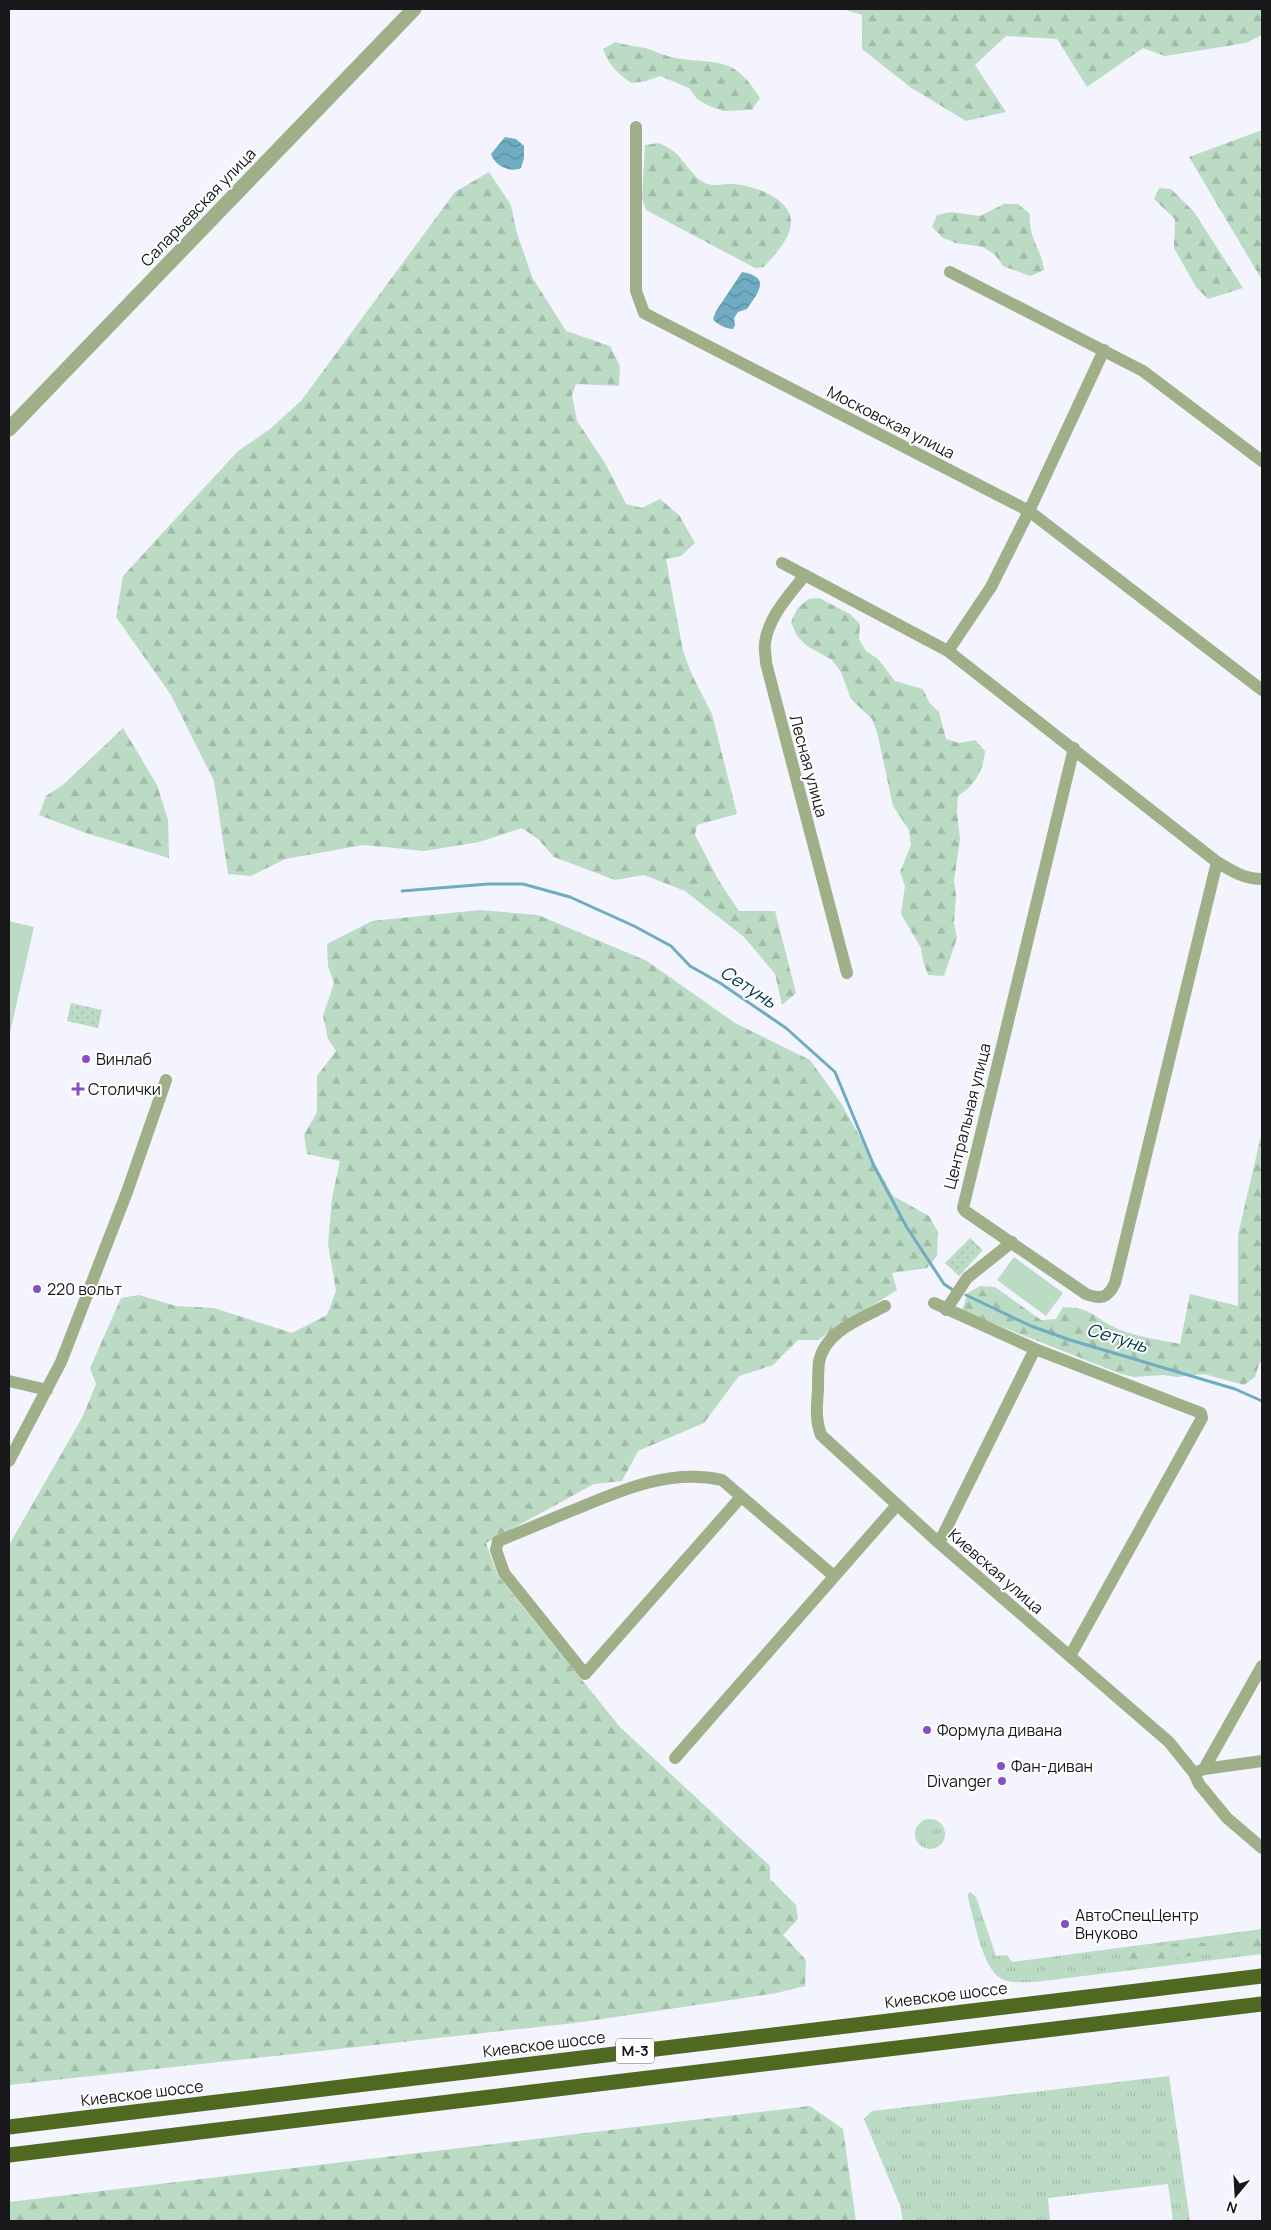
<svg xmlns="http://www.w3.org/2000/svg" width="1271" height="2230" font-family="Manrope,sans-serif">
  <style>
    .grass { fill: url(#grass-tufts) }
    .forest { fill: url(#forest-firs) }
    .park { fill: url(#park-dots) }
    .garden { fill: #bcdbc5 }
    .water { fill: url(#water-waves) }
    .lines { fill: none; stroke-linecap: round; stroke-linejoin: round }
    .stream { stroke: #70acc1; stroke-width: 3 }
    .minor { stroke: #9fb089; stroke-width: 12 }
    .tertiary { stroke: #9fb089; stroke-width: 15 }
    .trunk { stroke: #4f6a20; stroke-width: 15 }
    .poi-dot { fill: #894dc3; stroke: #fff; stroke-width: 2 }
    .labels { text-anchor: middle; stroke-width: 4; stroke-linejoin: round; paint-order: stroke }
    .shield { fill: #fff; stroke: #5d5d5f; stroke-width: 1 }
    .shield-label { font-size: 15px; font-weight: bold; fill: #18181b }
    .street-label { font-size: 16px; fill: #18181b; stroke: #fff }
    .poi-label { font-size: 16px; fill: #18181b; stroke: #fff; text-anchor: start }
    .water-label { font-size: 18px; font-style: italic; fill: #003746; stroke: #fff }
  </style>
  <defs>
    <pattern id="grass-tufts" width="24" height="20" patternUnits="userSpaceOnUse" patternTransform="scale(1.25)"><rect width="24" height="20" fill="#bcdbc5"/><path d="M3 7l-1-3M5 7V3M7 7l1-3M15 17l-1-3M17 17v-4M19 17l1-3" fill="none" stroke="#a1bba9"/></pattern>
    <pattern id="forest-firs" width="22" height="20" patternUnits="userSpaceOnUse" patternTransform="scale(1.25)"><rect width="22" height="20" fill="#bcdbc5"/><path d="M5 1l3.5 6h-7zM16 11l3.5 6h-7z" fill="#a1bba9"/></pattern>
    <pattern id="park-dots" width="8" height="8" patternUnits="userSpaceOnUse" patternTransform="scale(1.25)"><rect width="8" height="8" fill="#bcdbc5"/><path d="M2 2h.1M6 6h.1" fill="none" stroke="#a1bba9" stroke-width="1.8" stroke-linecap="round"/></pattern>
    <pattern id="water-waves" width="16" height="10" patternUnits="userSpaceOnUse" patternTransform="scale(1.25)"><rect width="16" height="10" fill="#70acc1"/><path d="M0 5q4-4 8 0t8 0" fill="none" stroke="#5b8b9c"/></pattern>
  </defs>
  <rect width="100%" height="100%" fill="#f3f4fd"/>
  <!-- grass -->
  <path class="grass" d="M915 1834a15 15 0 1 1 30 0a15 15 0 1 1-30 0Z
    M970 1892 976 1897 996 1956 1007 1955 1012 1962 1262 1929V1954L1035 1982C1024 1982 1010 1984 1000 1978 982 1966 974 1919 968 1898V1894Z
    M1169 2076 1190 2221H1173L1168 2184 1048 2198 1050 2221H903L900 2205 864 2119 872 2111Z"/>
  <!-- forest -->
  <path class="forest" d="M843 9H1262V35L1246 43 1165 56 1143 48 1087 87 1057 39 1006 36 975 65 1006 112 966 121 910 87 862 49V15Z
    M615 42C625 45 635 46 645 48 655 51 665 56 675 58 717 65 733 54 760 98L752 110 723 111 709 106 697 99 689 88 660 76 646 81 631 83C617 73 609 65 603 49Z
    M1262 130V280L1189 157Z
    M659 143C663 145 668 147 672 150 684 159 691 176 705 183 715 187 720 184 730 184 750 184 790 197 791 221 792 238 774 255 764 267L755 268 646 210 642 198 645 145Z
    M489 172 511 205 516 230 532 277 566 331 610 346 620 366 619 386 576 384 572 395 577 421 605 463 626 504 642 508 660 499 679 515 695 543 681 556 666 559 683 651 692 675 712 714 737 814 697 825 695 835 719 881 739 911H775L796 993 782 1005 775 974 744 937 685 891 644 875 615 880 554 857 539 840 522 828 479 842 424 851 364 845 285 859 251 876 228 874 214 781 171 695 116 617 123 576 238 451 270 429 301 401 455 192Z
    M1159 188 1171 189 1194 212 1243 288 1208 299 1196 287 1174 248 1175 219 1154 199Z
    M1004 204H1018L1030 214C1028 239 1041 247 1044 270L1030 276 1003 266 995 255 983 247 956 243 943 238 932 227 937 215 951 212 980 216Z
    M819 598 850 614 860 624 859 639 866 651 878 659 895 681 923 689 929 702 939 712 946 739 959 743 975 740 985 751C983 772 975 785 958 796L957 811 960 839 954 881 956 895 954 923 957 938 944 976 928 975 923 961 921 948 901 914 905 886 900 872 911 845 909 830 893 806 877 732 872 719 851 699 841 672 832 660 807 646 797 636 791 622 797 609 808 599Z
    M123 728 157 785 168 820 169 858 86 833 39 815 46 796 64 784Z
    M480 910 538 915 647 961 735 1023 810 1060 841 1103 893 1196 929 1216 938 1232 937 1256 927 1268 892 1273 897 1290 818 1340H798L773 1365 739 1376 704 1423 638 1451 622 1481 594 1484 486 1543 498 1576 620 1727 770 1866V1879L796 1905 798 1919 783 1935 806 1960 805 1986 777 1993 575 2023 9 2085V1545L83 1416 96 1384 90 1368 121 1298 139 1295 176 1306 214 1308 292 1333 327 1315 336 1291 328 1244 332 1198 340 1161 307 1154 304 1135 317 1112V1076L336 1051 328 1039 323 1016 334 983 328 966 327 944 372 921Z
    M1262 1131V1361L1259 1364 1255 1377 1244 1385 1204 1374 1176 1377 1163 1375 1134 1377 1121 1374 962 1311 968 1293 980 1286 995 1287 1041 1320 1056 1319 1063 1307C1094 1308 1092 1317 1116 1328 1132 1336 1161 1340 1180 1344L1190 1294 1238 1306V1235Z
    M1262 1937V1948L1129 1963 1122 1962 1121 1956 1124 1951 1193 1941 1210 1944Z
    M810 2106 843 2129 856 2221H9V2202Z"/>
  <!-- park -->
  <path class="park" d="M71 1003 102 1010 98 1028 67 1021Z
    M970 1238 983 1250 959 1276 945 1263Z"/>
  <!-- garden -->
  <path class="garden" d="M9 921 34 927 10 1033 9 1032Z
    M1014 1257 1063 1293 1046 1316 997 1280Z"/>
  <!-- water -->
  <path class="water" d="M505 137 516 139 524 146V158L521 168C510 173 495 166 491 154Z
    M742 272C772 277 758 293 747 309L738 312 734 318 735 325 733 329C727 329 716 324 713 319L716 311Z"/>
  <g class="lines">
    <!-- stream -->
    <path class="stream" d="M402 891 488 884H523L570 897 634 926 671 946 690 966 720 983 786 1028 835 1072 874 1166 906 1226 944 1284 953 1290
      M966 1295 1031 1326 1070 1340 1235 1389 1262 1401"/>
    <!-- minor -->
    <path class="minor" d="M636 127V291L644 313 1029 511 1262 690
      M950 272 1143 371 1262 461
      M782 563 948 651 1217 862C1232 871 1244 879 1262 879
      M805 575C790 594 768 617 765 643 764 649 766 657 766 663L847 973
      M948 651 991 587 1029 511 1104 350
      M1074 748 963 1208 965 1211 1086 1294C1101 1300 1108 1298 1115 1283L1217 862
      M934 1303 1035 1349 1201 1413 1202 1418 1070 1656
      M885 1306C861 1319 825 1331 819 1362 818 1370 818 1380 818 1389 817 1406 815 1419 821 1435L939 1543 1169 1742 1194 1773 1199 1784 1227 1818 1262 1848
      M946 1310 967 1278 1012 1242
      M9 1381 47 1390
      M9 1461 61 1362 127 1192 166 1080
      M741 1497 585 1674 504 1573 496 1550 498 1541C526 1530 553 1518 581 1507 626 1488 672 1469 722 1480L834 1576
      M939 1543 1035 1349
      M675 1758 897 1505
      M1204 1769 1262 1761
      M1194 1773 1204 1769 1262 1666"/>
    <!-- tertiary -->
    <path class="tertiary" d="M9 429 414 9"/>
    <!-- trunk -->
    <path class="trunk" d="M9 2127 1262 1976
      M9 2155 1262 2004"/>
  </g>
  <!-- markers -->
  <g class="poi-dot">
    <circle cx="86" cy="1059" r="5"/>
    <path d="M75.5 1081.5h5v5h5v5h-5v5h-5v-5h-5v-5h5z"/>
    <circle cx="37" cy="1289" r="5"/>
    <circle cx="927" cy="1730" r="5"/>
    <circle cx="1001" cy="1766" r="5"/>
    <circle cx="1002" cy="1781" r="5"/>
    <circle cx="1065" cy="1924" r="5"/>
  </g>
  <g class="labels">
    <!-- shield labels -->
    <rect class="shield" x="616" y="2038.5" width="38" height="25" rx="4"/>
    <g class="shield-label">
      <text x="635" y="2056">М-3</text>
    </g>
    <!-- street labels -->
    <g class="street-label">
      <text transform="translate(198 207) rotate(-46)" y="6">Саларьевская улица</text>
      <text transform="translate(891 422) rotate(27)" y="6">Московская улица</text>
      <text transform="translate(809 766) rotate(75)" y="6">Лесная улица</text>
      <text transform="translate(967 1116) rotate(-76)" y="6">Центральная улица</text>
      <text transform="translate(996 1571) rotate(41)" y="6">Киевская улица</text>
      <text transform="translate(946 1995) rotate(-7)" y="6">Киевское шоссе</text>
      <text transform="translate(544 2044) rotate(-7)" y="6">Киевское шоссе</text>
      <text transform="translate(142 2093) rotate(-7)" y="6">Киевское шоссе</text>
    </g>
    <!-- poi labels -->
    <g class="poi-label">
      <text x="96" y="1065">Винлаб</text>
      <text x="88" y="1095">Столички</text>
      <text x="47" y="1295">220 вольт</text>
      <text x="937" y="1736">Формула дивана</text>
      <text x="1011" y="1772">Фан-диван</text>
      <text x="992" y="1787" text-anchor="end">Divanger</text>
      <text x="1075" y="1921">АвтоСпецЦентр<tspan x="1075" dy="18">Внуково</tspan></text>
    </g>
    <!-- water labels -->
    <g class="water-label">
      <text transform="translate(748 987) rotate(33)" y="6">Сетунь</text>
      <text transform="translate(1117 1338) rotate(17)" y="6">Сетунь</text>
    </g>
  </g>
  <!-- border -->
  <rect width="1271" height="2230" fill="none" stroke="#18181b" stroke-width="20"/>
  <!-- north arrow -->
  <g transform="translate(1236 2195) rotate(198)" stroke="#ffffff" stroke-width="4" paint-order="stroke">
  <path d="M0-4L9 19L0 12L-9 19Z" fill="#18181b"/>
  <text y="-8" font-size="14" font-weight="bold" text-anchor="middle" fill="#18181b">N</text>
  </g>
</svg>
